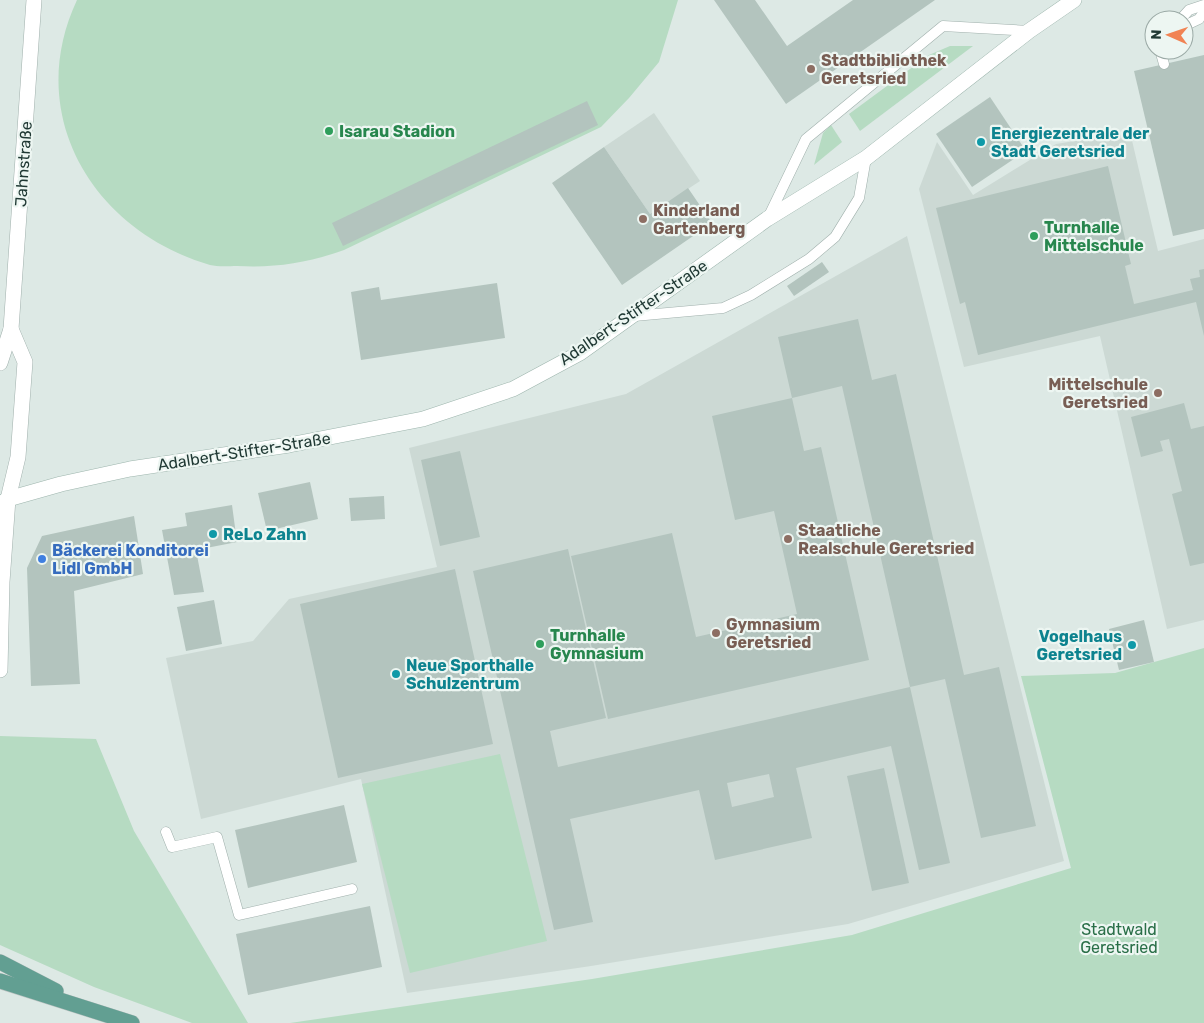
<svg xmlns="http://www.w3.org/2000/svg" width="1204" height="1023" viewBox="0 0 1204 1023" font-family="Rubik,sans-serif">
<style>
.built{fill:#ccd9d4}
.green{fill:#b6dbc2}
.building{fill:#b3c4be;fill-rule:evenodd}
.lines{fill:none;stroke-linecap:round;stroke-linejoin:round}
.lane-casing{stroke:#a0b0ac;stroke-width:11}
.street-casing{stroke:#a0b0ac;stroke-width:16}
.secondary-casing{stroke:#9db5ad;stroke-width:16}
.primary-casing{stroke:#bcc3c2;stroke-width:16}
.lane{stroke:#fff;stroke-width:10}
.street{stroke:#fff;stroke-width:15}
.secondary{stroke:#fff;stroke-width:15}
.primary{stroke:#629f92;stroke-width:15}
.education-dot{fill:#8d6e63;stroke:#edf6f2;stroke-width:2}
.leisure-dot{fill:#2e9e5b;stroke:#edf6f2;stroke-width:2}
.culture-dot{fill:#0f9aa8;stroke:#edf6f2;stroke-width:2}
.shop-dot{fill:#3f7fe0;stroke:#edf6f2;stroke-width:2}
.labels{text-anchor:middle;stroke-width:4.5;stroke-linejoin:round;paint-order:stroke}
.education-label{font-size:16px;font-weight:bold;fill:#785e54;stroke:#edf6f2;text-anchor:start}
.leisure-label{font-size:16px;font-weight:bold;fill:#27864d;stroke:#edf6f2;text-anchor:start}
.culture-label{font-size:16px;font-weight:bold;fill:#0d838f;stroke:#edf6f2;text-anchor:start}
.street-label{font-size:16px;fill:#1f3833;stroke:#edf6f2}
.shop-label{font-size:16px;font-weight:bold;fill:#366cbe;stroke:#edf6f2;text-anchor:start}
.park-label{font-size:16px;fill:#2a6f48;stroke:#edf6f2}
</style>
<rect width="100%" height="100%" fill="#dde9e5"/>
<!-- built -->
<g class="built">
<polygon points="654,113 700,181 650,214 604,147"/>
<polygon points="1130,132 1158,251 1204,239 1204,620 1167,629 1100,336 964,367 919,189 937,142 973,195 1056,144"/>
<polygon points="907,236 1064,861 848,924 591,966 407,993 361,779 201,819 166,658 253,641 289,599 437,567 409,448 626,394"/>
</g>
<!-- green -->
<g class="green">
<path d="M77,0h601l-19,62 -30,36 -28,29 -257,123c-37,13 -68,18 -107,16 -8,0 -19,1 -27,-1 -117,-34 -187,-150 -133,-265z"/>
<polygon points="950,46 973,46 860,131 849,114 929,55"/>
<polygon points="831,125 842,142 814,165 823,133"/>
<polygon points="1204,648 1204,1023 290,1023 592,979 852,935 1071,868 1021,676 1115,673"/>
<polygon points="0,736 96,739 134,831 248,1023 192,1023 94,987 0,945"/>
<polygon points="500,754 547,941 410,973 362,784"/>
</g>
<!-- building -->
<g class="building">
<polygon points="714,0 755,0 787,46 853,0 935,0 786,104"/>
<polygon points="1204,55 1204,229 1173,236 1134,71"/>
<polygon points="990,97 1026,151 972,187 936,134"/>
<polygon points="587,101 598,125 343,246 332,223"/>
<polygon points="604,147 650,214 688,188 712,223 622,285 552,183"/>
<polygon points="1108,166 1131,264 1125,266 1134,304 1193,290 1190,279 1200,277 1199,270 1204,269 1204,336 1196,302 978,355 965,302 960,304 936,208"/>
<polygon points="822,262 829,272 794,296 787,286"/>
<polygon points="497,283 505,338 361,360 351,292 379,287 381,300"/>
<polygon points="858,319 872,380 896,374 964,675 999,667 1036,826 981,838 945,679 910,687 842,386 792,398 778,337"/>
<polygon points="792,398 804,451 821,447 869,660 608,719 571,556 672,533 696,637 797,614 774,511 735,520 712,416"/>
<polygon points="1184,403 1191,429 1204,426 1204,563 1190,566 1172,494 1182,491 1169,439 1160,441 1163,451 1141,457 1131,417"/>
<polygon points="460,451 480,537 440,546 421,460"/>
<polygon points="310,482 318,519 267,531 258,493"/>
<polygon points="384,496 385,519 351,521 349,498"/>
<polygon points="232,505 237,542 196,550 204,592 174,595 162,530 187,526 185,513"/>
<polygon points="134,516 143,574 74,591 80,684 31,686 27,568 42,536"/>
<path d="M568,549l38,169 -56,13 8,36 352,-80 40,176 -31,7 -28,-124 -95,22 16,70 -97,22 -16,-70 -129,29 23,103 -39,8 -81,-359zM769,774l5,23 -42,10 -5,-24z"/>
<polygon points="455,569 493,744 338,778 300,604"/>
<polygon points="214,600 222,644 186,651 177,607"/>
<polygon points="1144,620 1154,662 1119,670 1109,629"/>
<polygon points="884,768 909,883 872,891 847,776"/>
<polygon points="344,805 357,862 248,888 235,830"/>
<polygon points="370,906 382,967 248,995 236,934"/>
</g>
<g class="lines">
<!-- lane casing -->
<g class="lane-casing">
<g id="lane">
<polyline points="1180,20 1189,10 1204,5"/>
<polyline points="1184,26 1199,19 1204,12"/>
<polyline points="1160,50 1164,64"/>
<polyline points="768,218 806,139 943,26 1029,31"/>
<polyline points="634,316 723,308 751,295 809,259 835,237 859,198 866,158"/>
<polyline points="166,832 172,847 217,837 239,915 352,889"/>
</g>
</g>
<!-- street casing -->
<g class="street-casing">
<g id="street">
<polyline points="0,363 11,329 34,0"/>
<polyline points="0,670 2,582 8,499 18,457 25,362 11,329"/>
</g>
</g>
<!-- secondary casing -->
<g class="secondary-casing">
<polyline id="secondary" points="0,504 8,499 61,484 130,469 289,445 423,419 513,389 580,353 767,219 866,158 1029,31 1074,0"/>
</g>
<!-- primary casing -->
<g class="primary-casing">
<g id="primary">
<polyline points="0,962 56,991"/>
<polyline points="0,981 132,1023"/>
</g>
</g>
<!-- lane -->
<use href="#lane" class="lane"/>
<!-- street -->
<use href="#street" class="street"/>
<!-- secondary -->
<use href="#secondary" class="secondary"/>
<!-- primary -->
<use href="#primary" class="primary"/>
</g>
<!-- markers -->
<g class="education-dot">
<circle cx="811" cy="69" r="5"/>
<circle cx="643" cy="219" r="5"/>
<circle cx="1158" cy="393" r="5"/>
<circle cx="788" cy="539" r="5"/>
<circle cx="716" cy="633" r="5"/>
</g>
<g class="leisure-dot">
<circle cx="329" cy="131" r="5"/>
<circle cx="1034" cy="236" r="5"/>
<circle cx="540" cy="644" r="5"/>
</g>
<g class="culture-dot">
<circle cx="981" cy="142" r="5"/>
<circle cx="213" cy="534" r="5"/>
<circle cx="1132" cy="645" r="5"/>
<circle cx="396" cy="674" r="5"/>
</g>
<circle class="shop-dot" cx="42" cy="559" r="5"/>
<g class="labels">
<!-- education labels -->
<g class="education-label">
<text x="821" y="66">Stadtbibliothek<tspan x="821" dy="18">Geretsried</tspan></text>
<text x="653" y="216">Kinderland<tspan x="653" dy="18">Gartenberg</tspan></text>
<text x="1148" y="390" text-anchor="end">Mittelschule<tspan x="1148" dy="18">Geretsried</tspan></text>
<text x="798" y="536">Staatliche<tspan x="798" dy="18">Realschule Geretsried</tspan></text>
<text x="726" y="630">Gymnasium<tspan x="726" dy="18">Geretsried</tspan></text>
</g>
<!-- leisure labels -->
<g class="leisure-label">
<text x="339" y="137">Isarau Stadion</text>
<text x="1044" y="233">Turnhalle<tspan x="1044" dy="18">Mittelschule</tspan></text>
<text x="550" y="641">Turnhalle<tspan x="550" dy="18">Gymnasium</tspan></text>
</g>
<!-- culture labels -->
<g class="culture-label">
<text x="991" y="139">Energiezentrale der<tspan x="991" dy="18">Stadt Geretsried</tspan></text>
<text x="223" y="540">ReLo Zahn</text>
<text x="1122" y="642" text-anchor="end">Vogelhaus<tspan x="1122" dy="18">Geretsried</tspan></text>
<text x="406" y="671">Neue Sporthalle<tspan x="406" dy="18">Schulzentrum</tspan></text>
</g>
<!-- street labels -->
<g class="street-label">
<text transform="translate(23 164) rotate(-86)" y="6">Jahnstraße</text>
<text transform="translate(633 312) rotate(-34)" y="6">Adalbert-Stifter-Straße</text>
<text transform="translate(244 451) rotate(-9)" y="6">Adalbert-Stifter-Straße</text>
</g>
<!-- shop labels -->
<g class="shop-label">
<text x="52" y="556">Bäckerei Konditorei<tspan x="52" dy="18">Lidl GmbH</tspan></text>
</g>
<!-- park labels -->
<g class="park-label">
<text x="1119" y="935">Stadtwald<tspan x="1119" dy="18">Geretsried</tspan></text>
</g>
</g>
<!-- north arrow -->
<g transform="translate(1169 35) rotate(272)"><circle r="24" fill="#edf6f2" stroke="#9baaa6"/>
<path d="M0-4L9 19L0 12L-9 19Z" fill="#f18353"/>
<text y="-8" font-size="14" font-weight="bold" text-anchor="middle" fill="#1f3833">N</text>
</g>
</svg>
